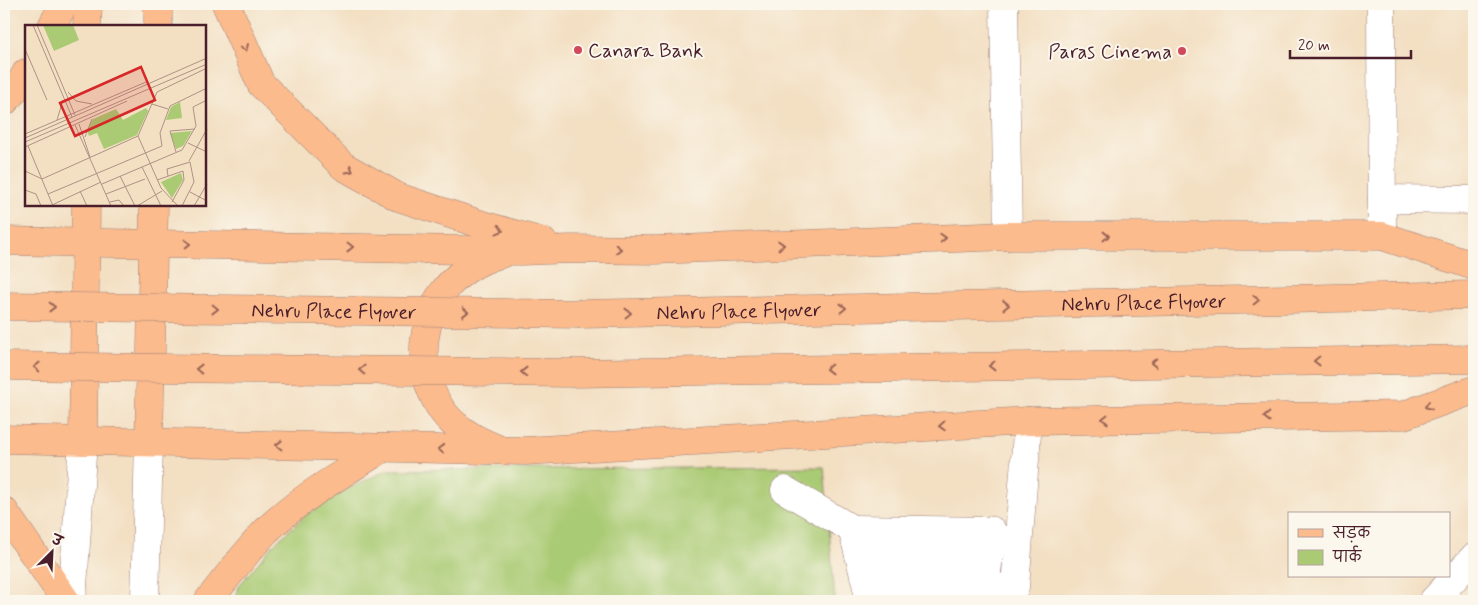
<svg xmlns="http://www.w3.org/2000/svg" width="1478" height="605" viewBox="0 0 1478 605" font-family="Mynerve,'Playpen Sans Deva',sans-serif">
<style>
.green{fill:#aacb74;stroke:#7a7550}
.lines{fill:none;stroke-linecap:round;stroke-linejoin:round}
.minor-casing{stroke:#9e7f76;stroke-width:29}
.major-casing{stroke:#9e7f76;stroke-width:29}
.minor{stroke:#fff;stroke-width:28}
.major{stroke:#fbbb8d;stroke-width:28}
.major-bridge-casing{stroke:#9e7f76;stroke-width:29;stroke-linecap:butt}
.major-bridge{stroke:#fbbb8d;stroke-width:28}
.oneway{stroke:#9a6557}
.poi-dot{fill:#d1495b;stroke:#fbf7ec;stroke-width:2}
.labels{text-anchor:middle;stroke-width:4;stroke-linejoin:round;paint-order:stroke}
.poi-label{font-size:20px;fill:#4a1f2b;stroke:#fbf7ec;text-anchor:start}
.street-label{font-size:20px;fill:#4a1f2b;stroke:#fbf7ec}
.inset-road{fill:none;stroke:#af9286;stroke-width:1}
.view{fill:#d62828;fill-opacity:0.15;stroke:#d62828;stroke-width:2.5}
.inset-edge{fill:none;stroke:#4a1f2b;stroke-width:2.5}
</style>
<rect width="100%" height="100%" fill="#fbf7ec"/>
<filter id="ink" filterUnits="userSpaceOnUse"><feTurbulence type="fractalNoise" baseFrequency=".02" numOctaves="2"/><feDisplacementMap in="SourceGraphic" scale="10" xChannelSelector="R" yChannelSelector="G"/><feConvolveMatrix kernelMatrix="1 2 1 2 8 2 1 2 1" color-interpolation-filters="sRGB"/></filter>
<filter id="wash" filterUnits="userSpaceOnUse"><feTurbulence type="fractalNoise" baseFrequency=".0096" numOctaves="4" result="noise"/><feDisplacementMap in="SourceGraphic" scale="20" xChannelSelector="R" yChannelSelector="G"/><feGaussianBlur stdDeviation="1.12" result="paint"/><feColorMatrix in="noise" values="0 0 0 0 0 0 0 0 0 0 0 0 0 0 0 0 0 1.4 0 .05"/><feComposite in="paint" operator="in"/></filter>
<g filter="url(#wash)">
<rect width="100%" height="100%" fill="#f3dfc2"/>
<!-- green -->
<polygon class="green" points="824,467 835,601 235,601 238,587 273,545 305,516 341,492 387,470"/>
</g>
<g filter="url(#ink)">
<g class="lines">
<!-- minor casing -->
<g class="minor-casing">
<g id="minor">
<polyline points="1004,4 1008,236"/>
<polyline points="1381,4 1382,236"/>
<polyline points="1382,199 1474,200"/>
<polyline points="785,490 852,529"/>
<polyline points="859,554 990,553"/>
<path d="M864,576l123,-4 5,-41 -140,-2c6,21 11,42 16,63l147,-5 13,-166"/>
<polyline points="72,601 83,441"/>
<polyline points="145,601 149,442"/>
<polyline points="1433,601 1474,557"/>
</g>
</g>
<!-- major casing -->
<g class="major-casing">
<g id="major">
<polyline points="226,4 261,84 343,166 398,197 486,226 543,242"/>
<polyline points="52,26 64,4"/>
<polyline points="87,26 88,4"/>
<polyline points="158,26 158,4"/>
<polyline points="4,102 20,84 26,73"/>
<polyline points="4,241 521,251 570,249 655,250 1008,236 1382,236 1474,266"/>
<path id="s1" d="M580,314l894,-19"/>
<polyline points="573,373 1474,359"/>
<polyline points="4,439 525,451 1028,421 1404,415 1474,390"/>
<polyline points="83,441 86,205"/>
<polyline points="149,442 154,205"/>
<path d="M496,448c-21,-8 -42,-20 -55,-39 -30,-45 -20,-108 25,-139 10,-7 22,-13 35,-16"/>
<polyline points="4,511 66,601"/>
<path d="M208,601c19,-24 38,-49 59,-71 34,-33 77,-57 116,-82"/>
</g>
</g>
<!-- minor -->
<use href="#minor" class="minor"/>
<!-- major -->
<use href="#major" class="major"/>
<!-- major-bridge casing -->
<g class="major-bridge-casing">
<g id="major-bridge">
<path id="s2" d="M4,306l576,8"/>
<polyline points="4,366 573,373"/>
</g>
</g>
<!-- major-bridge -->
<use href="#major-bridge" class="major-bridge"/>
</g>
<!-- one-way arrows -->
<defs><path id="oneway-chevron" d="M-2-3.5L2.5 0L-2 3.5" fill="none" stroke-width="1.6" stroke-linecap="round" stroke-linejoin="round" transform="scale(1.25)"/></defs>
<g class="oneway">
<use href="#oneway-chevron" transform="translate(245 48) rotate(66)"/>
<use href="#oneway-chevron" transform="translate(350 170) rotate(31)"/>
<use href="#oneway-chevron" transform="translate(500 230) rotate(15)"/>
<use href="#oneway-chevron" transform="translate(1106 236)"/>
<use href="#oneway-chevron" transform="translate(943 238) rotate(-2)"/>
<use href="#oneway-chevron" transform="translate(187 244) rotate(1)"/>
<use href="#oneway-chevron" transform="translate(781 245) rotate(-2)"/>
<use href="#oneway-chevron" transform="translate(350 247) rotate(1)"/>
<use href="#oneway-chevron" transform="translate(618 249) rotate(1)"/>
<use href="#oneway-chevron" transform="translate(1256 300) rotate(-1)"/>
<use href="#oneway-chevron" transform="translate(1006 305) rotate(-1)"/>
<use href="#oneway-chevron" transform="translate(52 307) rotate(1)"/>
<use href="#oneway-chevron" transform="translate(843 308) rotate(-1)"/>
<use href="#oneway-chevron" transform="translate(215 309) rotate(1)"/>
<use href="#oneway-chevron" transform="translate(465 312) rotate(1)"/>
<use href="#oneway-chevron" transform="translate(628 313) rotate(-1)"/>
<use href="#oneway-chevron" transform="translate(1317 361) rotate(179)"/>
<use href="#oneway-chevron" transform="translate(1154 363) rotate(179)"/>
<use href="#oneway-chevron" transform="translate(992 366) rotate(179)"/>
<use href="#oneway-chevron" transform="translate(37 367) rotate(-179)"/>
<use href="#oneway-chevron" transform="translate(199 369) rotate(-179)"/>
<use href="#oneway-chevron" transform="translate(829 369) rotate(179)"/>
<use href="#oneway-chevron" transform="translate(362 370) rotate(-179)"/>
<use href="#oneway-chevron" transform="translate(524 372) rotate(-179)"/>
<use href="#oneway-chevron" transform="translate(1428 406) rotate(161)"/>
<use href="#oneway-chevron" transform="translate(1267 417) rotate(179)"/>
<use href="#oneway-chevron" transform="translate(1105 419) rotate(179)"/>
<use href="#oneway-chevron" transform="translate(942 426) rotate(177)"/>
<use href="#oneway-chevron" transform="translate(279 445) rotate(-179)"/>
<use href="#oneway-chevron" transform="translate(441 449) rotate(-179)"/>
</g>
</g>
<!-- markers -->
<g class="poi-dot">
<circle cx="578" cy="50" r="5"/>
<circle cx="1182" cy="51" r="5"/>
</g>
<g class="labels">
<!-- poi labels -->
<g class="poi-label">
<text x="588" y="57">Canara Bank</text>
<text x="1172" y="58" text-anchor="end">Paras Cinema</text>
</g>
<!-- street labels -->
<g class="street-label">
<text dy="7" stroke="none"><textPath href="#s1" startOffset="564">Nehru Place Flyover</textPath></text>
<text dy="7" stroke="none"><textPath href="#s2" startOffset="330">Nehru Place Flyover</textPath></text>
<text dy="7" stroke="none"><textPath href="#s1" startOffset="159">Nehru Place Flyover</textPath></text>
</g>
</g>
<!-- overview -->
<g transform="translate(25 25)">
<rect width="181" height="181" fill="#f3dfc2"/>
<path d="M18,0h30l6,15 -25,11zM155,77l2,16 -16,2 5,-13zM121,83l2,3 -11,24 -33,14 -7,-16 -8,3 -2,-6 6,-11 23,-10 7,11zM167,106l-9,15 -7,3 -6,-16zM156,148l2,7 -11,18 -11,-16z" fill="#aacb74"/>
<path class="inset-road" d="M8,0l39,92M12,0l38,90M0,24l22,51M43,67l8,9 16,3M127,79l16,5M32,95l6,-20M54,99l11,33M50,100l36,81M0,109l121,-52M113,111l23,52 17,18M60,112l7,-18M0,113l182,-80M0,117l182,-78M163,118l19,9M3,121l25,60M0,122l102,-46M151,127l-6,-21 25,-2M164,136l18,-32M117,142l19,39M0,146l17,8 96,-43 19,-44 50,-24M95,151l15,30M143,151l-1,-7 23,-7 4,20 -12,24M132,155l26,-9 1,9 -12,22M77,159l80,-34 14,-24 -3,-19 14,-7M0,165l11,4 5,12M55,166l7,15M165,167l17,9M23,169l114,-48 -2,-13 10,-27 37,-18M81,169l39,-15M85,177l9,-2 5,6M27,180l49,-23M112,181l25,-15M169,181l13,-22"/>
<path class="view" d="M116,42l14,33 -80,36 -15,-33z"/>
<rect width="181" height="181" class="inset-edge"/>
</g>
<!-- margin -->
<rect width="1478" height="605" fill="none" stroke="#fbf7ec" stroke-width="20"/>
<!-- legend -->
<rect x="1288" y="512" width="162" height="65" fill="#fbf7ec" stroke="#b4a19f"/>
<rect x="1298" y="529" width="25" height="8" fill="#fbbb8d" stroke="#b4a19f"/>
<text x="1333" y="538" font-size="15" fill="#4a1f2b">सड़क</text>
<rect x="1298" y="550" width="25" height="15" fill="#aacb74" stroke="#b4a19f"/>
<text x="1333" y="562" font-size="15" fill="#4a1f2b">पार्क</text>
<!-- north arrow -->
<g transform="translate(52 552) rotate(24)" stroke="#fbf7ec" stroke-width="4" paint-order="stroke">
<path d="M0-4L9 19L0 12L-9 19Z" fill="#4a1f2b"/>
<text y="-8" font-size="14" font-weight="bold" text-anchor="middle" fill="#4a1f2b">उ</text>
</g>
<!-- scale -->
<path d="M1290 50v8h121v-8" fill="none" stroke="#4a1f2b" stroke-width="2.5"/>
<text x="1298" y="50" font-size="15" fill="#4a1f2b" stroke="#fbf7ec" stroke-width="4" paint-order="stroke">20 m</text>
</svg>
